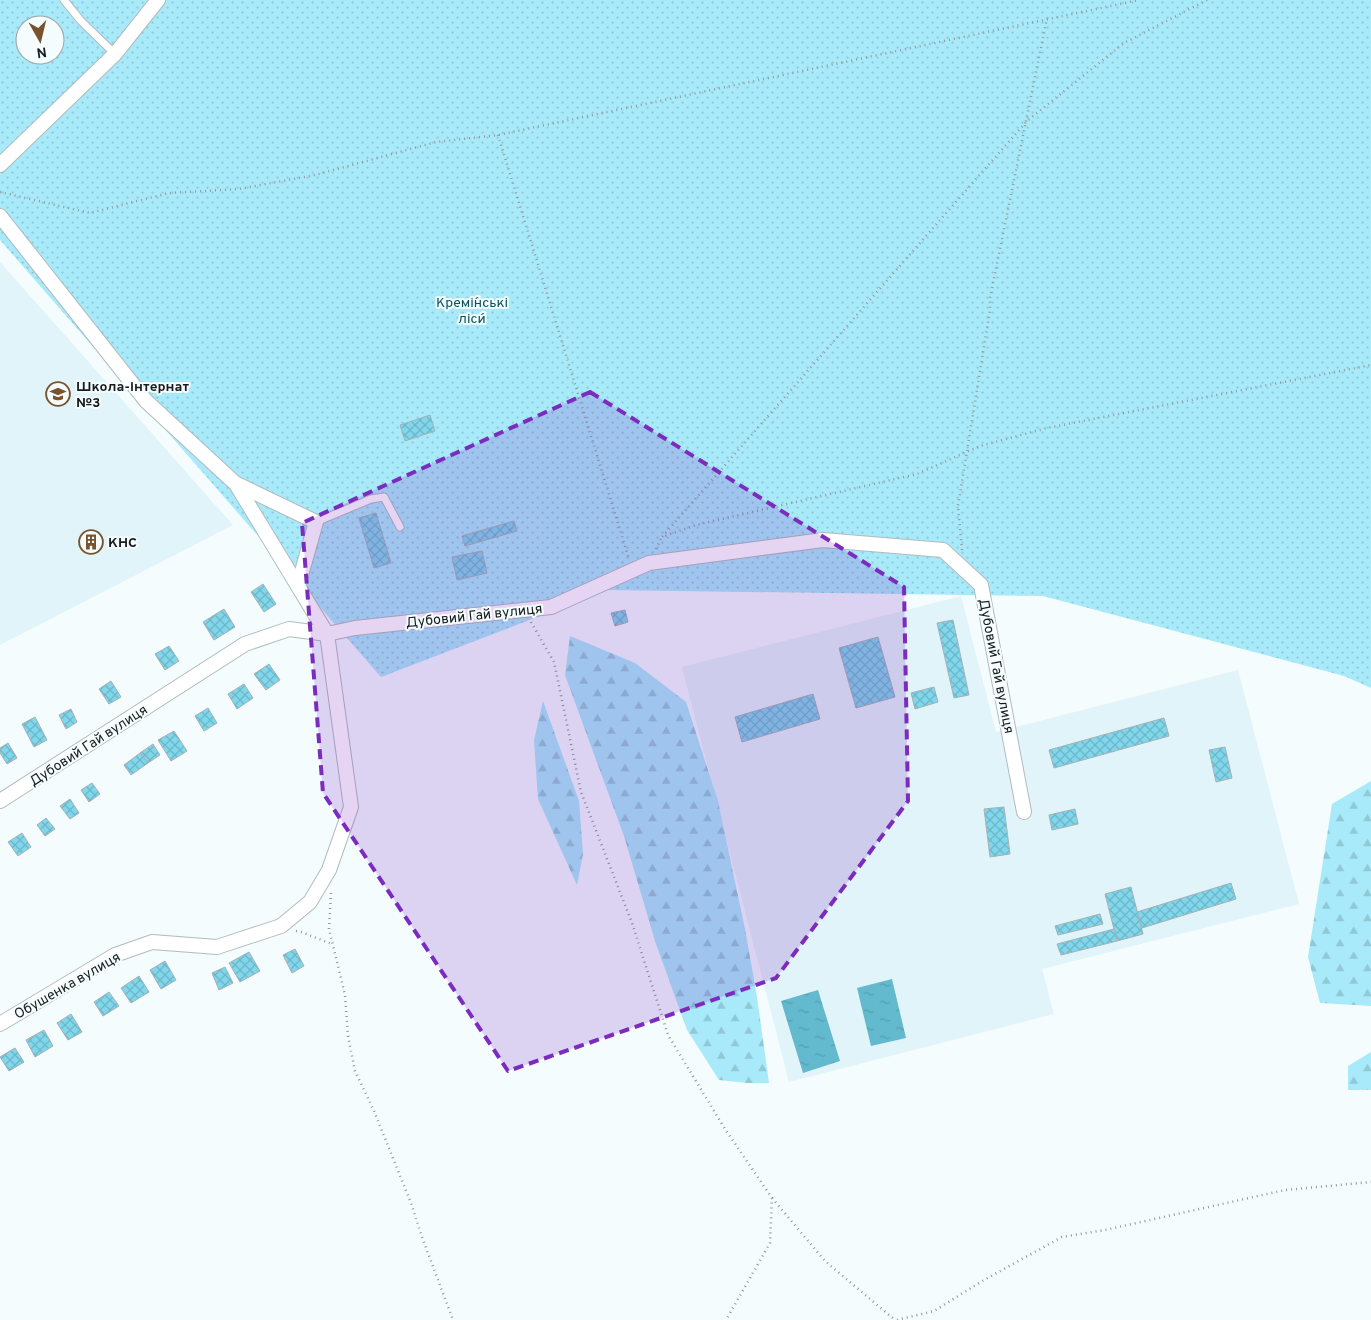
<svg xmlns="http://www.w3.org/2000/svg" width="1371" height="1320" viewBox="0 0 1371 1320" font-family="Overpass,sans-serif">
<style>
.built{fill:#e1f4f9}
.forest{fill:url(#forest-firs)}
.park{fill:url(#park-dots);fill-rule:evenodd}
.water{fill:url(#water-ripples)}
.building{fill:url(#building-cross-hatch);stroke:#a7b1b4}
.lines{fill:none;stroke-linecap:round;stroke-linejoin:round}
.lane-casing{stroke:#b1bbbd;stroke-width:9}
.street-casing{stroke:#b1bbbd;stroke-width:16}
.path{stroke:#92999a;stroke-width:2.5;stroke-dasharray:1 4;stroke-linecap:butt}
.lane{stroke:#fff;stroke-width:7}
.street{stroke:#fff;stroke-width:14}
.marked{fill:#7b2cbf;fill-opacity:0.2;stroke:#7b2cbf;stroke-width:4;stroke-dasharray:10 6;stroke-linejoin:round}
.labels{text-anchor:middle;stroke-width:4;stroke-linejoin:round;paint-order:stroke}
.park-label{font-size:14px;fill:#045462;stroke:#f4fcfe}
.poi-label{font-size:14px;font-weight:bold;fill:#181c1d;stroke:#f4fcfe;text-anchor:start}
.street-label{font-size:14px;fill:#181c1d;stroke:#f4fcfe}
</style>
<defs>
<pattern id="forest-firs" width="22" height="20" patternUnits="userSpaceOnUse" patternTransform="scale(1.25)"><rect width="22" height="20" fill="#a8eafa"/><path d="M5 1l3.5 6h-7zM16 11l3.5 6h-7z" fill="#90c8d6"/></pattern>
<pattern id="park-dots" width="8" height="8" patternUnits="userSpaceOnUse" patternTransform="scale(1.25)"><rect width="8" height="8" fill="#a8eafa"/><path d="M2 2h.1M6 6h.1" fill="none" stroke="#90c8d6" stroke-width="1.8" stroke-linecap="round"/></pattern>
<pattern id="water-ripples" width="26" height="14" patternUnits="userSpaceOnUse" patternTransform="scale(1.25)"><rect width="26" height="14" fill="#63b9cd"/><path d="M2 4q2-2 4 0t4 0M15 11q2-2 4 0t4 0" fill="none" stroke="#559eb0"/></pattern>
<pattern id="building-cross-hatch" width="8" height="8" patternUnits="userSpaceOnUse" patternTransform="scale(1.25)"><rect width="8" height="8" fill="#80d6eb"/><path d="M0 0l8 8M0 8l8-8" fill="none" stroke="#6eb7c9"/></pattern>
</defs>
<rect width="100%" height="100%" fill="#f4fcfe"/>
<!-- built -->
<g class="built">
<polygon points="0,262 233,525 0,645"/>
<polygon points="961,596 996,732 1238,670 1299,904 1042,969 1054,1014 789,1082 682,667"/>
</g>
<!-- forest -->
<g class="forest">
<polygon points="570,636 635,663 686,702 718,801 745,929 757,997 769,1083 747,1083 719,1080 687,1030 655,941 624,836 565,675"/>
<polygon points="543,701 579,801 583,854 577,885 538,799 534,740"/>
<polygon points="1371,781 1371,1006 1320,1003 1308,957 1332,804"/>
<polygon points="1371,1052 1371,1090 1348,1090 1348,1066"/>
</g>
<!-- park -->
<path class="park" d="M0,0h1371v688l-27,-12 -301,-80 -435,-6 -227,87 -381,-437zM25,25h30v30h-30z"/>
<!-- water -->
<g class="water">
<polygon points="892,979 906,1038 871,1046 857,988"/>
<polygon points="818,990 840,1061 803,1073 781,1001"/>
</g>
<!-- building -->
<g class="building">
<polygon points="430,415 435,431 405,441 400,425"/>
<polygon points="376,513 391,563 374,568 359,518"/>
<polygon points="514,521 517,531 465,546 462,536"/>
<polygon points="482,551 487,573 457,580 452,557"/>
<polygon points="263,584 276,604 264,612 251,592"/>
<polygon points="224,609 235,627 214,640 203,622"/>
<polygon points="625,610 628,622 615,626 611,613"/>
<polygon points="953,620 969,695 954,698 937,623"/>
<polygon points="878,637 895,697 856,708 839,648"/>
<polygon points="169,646 179,661 165,670 155,654"/>
<polygon points="269,664 280,680 266,690 254,674"/>
<polygon points="111,681 121,697 109,704 99,689"/>
<polygon points="244,684 253,698 237,709 228,694"/>
<polygon points="934,687 938,702 915,709 911,693"/>
<polygon points="813,694 820,719 742,742 735,717"/>
<polygon points="208,708 217,723 204,731 195,716"/>
<polygon points="71,709 77,722 66,729 59,715"/>
<polygon points="35,717 47,740 34,747 22,724"/>
<polygon points="1164,718 1169,736 1054,768 1049,750"/>
<polygon points="174,731 187,751 171,761 158,740"/>
<polygon points="8,743 17,758 7,764 0,753 0,748"/>
<polygon points="153,744 160,755 148,763 140,753"/>
<polygon points="1225,747 1232,778 1216,782 1209,750"/>
<polygon points="140,753 148,763 131,775 124,765"/>
<polygon points="92,783 100,794 89,802 81,790"/>
<polygon points="70,799 79,813 70,819 60,806"/>
<polygon points="1004,807 1010,854 990,857 984,809"/>
<polygon points="1075,809 1078,824 1052,830 1049,815"/>
<polygon points="46,818 55,829 45,836 37,825"/>
<polygon points="22,833 31,847 18,856 8,842"/>
<polygon points="1231,883 1236,899 1142,928 1137,912"/>
<polygon points="1131,887 1143,934 1117,941 1105,894"/>
<polygon points="1100,914 1103,924 1058,935 1055,926"/>
<polygon points="1114,929 1117,941 1061,955 1057,944"/>
<polygon points="295,949 304,966 292,973 283,955"/>
<polygon points="249,952 260,971 240,982 229,963"/>
<polygon points="165,961 176,980 161,989 150,970"/>
<polygon points="225,967 233,983 219,990 212,973"/>
<polygon points="139,976 149,992 131,1003 121,988"/>
<polygon points="109,992 119,1006 103,1016 94,1002"/>
<polygon points="71,1014 82,1032 68,1040 57,1023"/>
<polygon points="44,1030 53,1046 35,1057 26,1040"/>
<polygon points="15,1048 24,1062 9,1071 0,1057"/>
</g>
<g class="lines">
<!-- lane casing -->
<g class="lane-casing">
<g id="lane">
<polyline points="64,0 81,21 115,54"/>
<polyline points="316,522 371,499 384,497 400,527"/>
</g>
</g>
<!-- street casing -->
<g class="street-casing">
<g id="street">
<polyline points="0,165 115,54 158,0"/>
<polyline points="0,216 146,401 236,484 327,634 351,807 329,870 310,902 281,926 217,947 152,942 115,955 0,1024"/>
<polyline points="237,484 316,522 298,586"/>
<polyline points="0,801 245,644 289,629 327,634 355,628 551,607 649,563 823,540 943,550 981,585 1024,812"/>
</g>
</g>
<!-- path -->
<g class="path">
<polyline points="1207,0 1124,43 1027,121 662,537 696,525 917,474 980,446 1047,428 1371,365"/>
<polyline points="498,135 629,559"/>
<polyline points="0,192 90,213 169,193 239,189 315,175 436,142 498,135 1139,0"/>
<polyline points="656,549 662,537"/>
<polyline points="962,550 958,506 990,310 990,298 1047,18"/>
<polyline points="531,622 554,662 581,792 632,923 668,1035 725,1129 772,1198 770,1243 726,1320"/>
<polyline points="331,893 329,929 345,995 348,1036 355,1071 374,1111 411,1203 422,1237 453,1320"/>
<polyline points="296,931 301,932 332,944"/>
<polyline points="772,1198 825,1261 895,1320"/>
<polyline points="897,1320 934,1311 984,1280 1062,1237 1105,1230 1285,1190 1371,1182"/>
</g>
<!-- lane -->
<use href="#lane" class="lane"/>
<!-- street -->
<use href="#street" class="street"/>
</g>
<!-- marked area -->
<path class="marked" d="M590,392l314,195 4,214 -132,177 -268,93 -185,-278 -21,-270z"/>
<!-- icons -->
<defs>
<g id="school-ring" transform="scale(1.25)"><circle r="9.5" fill="#f4fcfe" stroke="#78532e" stroke-width="1.5"/><path d="M0-5L7-2L0 1L-7-2ZM-4 1L0 2.5L4 1V4Q0 6-4 4Z" fill="#78532e"/></g>
<g id="building-ring" transform="scale(1.25)"><circle r="9.5" fill="#f4fcfe" stroke="#78532e" stroke-width="1.5"/><path d="M-4-6H4V6H1V3H-1V6H-4ZM-2.5-4.3h1.7v1.8h-1.7ZM.8-4.3h1.7v1.8H.8ZM-2.5-1h1.7V.8h-1.7ZM.8-1h1.7V.8H.8Z" fill="#78532e"/></g>
</defs>
<g fill-rule="evenodd">
<use href="#school-ring" x="58" y="394"/>
<use href="#building-ring" x="91" y="542"/>
</g>
<g class="labels">
<!-- park labels -->
<g class="park-label">
<text x="472" y="307">Кремі́нські<tspan x="472" dy="16">ліси́</tspan></text>
</g>
<!-- poi labels -->
<g class="poi-label">
<text x="76" y="391">Школа-інтернат<tspan x="76" dy="16">№3</tspan></text>
<text x="108" y="547">КНС</text>
</g>
<!-- street labels -->
<g class="street-label">
<text transform="translate(474 615) rotate(-6)" y="5">Дубовий Гай вулиця</text>
<text transform="translate(997 666) rotate(79)" y="5">Дубовий Гай вулиця</text>
<text transform="translate(88 745) rotate(-33)" y="5">Дубовий Гай вулиця</text>
<text transform="translate(67 985) rotate(-30)" y="5">Обушенка вулиця</text>
</g>
</g>
<!-- north arrow -->
<g transform="translate(40 40) rotate(172)"><circle r="24" fill="#f4fcfe" stroke="#9ca2a4"/>
<path d="M0-4L9 19L0 12L-9 19Z" fill="#78532e"/>
<text y="-8" font-size="14" font-weight="bold" text-anchor="middle" fill="#181c1d">N</text>
</g>
</svg>
